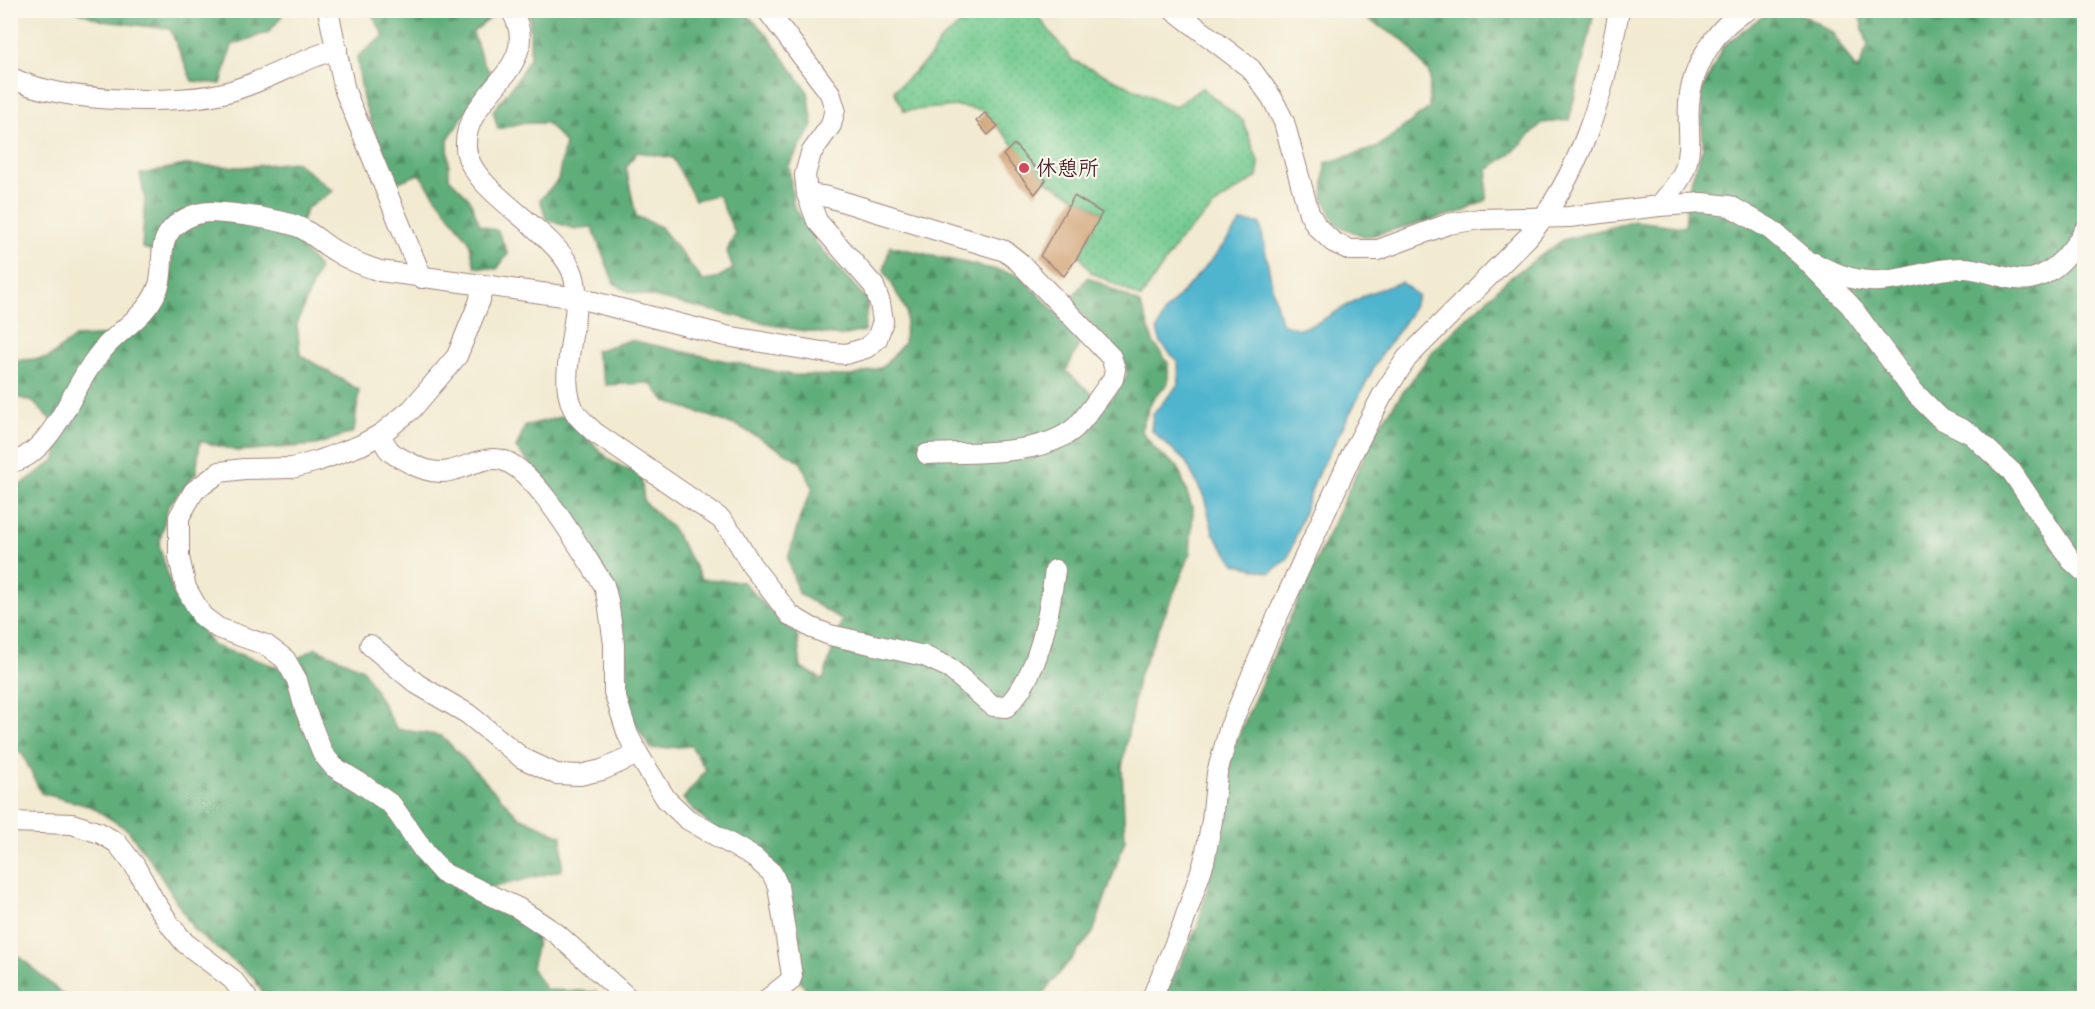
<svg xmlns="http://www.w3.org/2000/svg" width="2095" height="1009" viewBox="0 0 2095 1009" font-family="'Indie Flower','Klee One',sans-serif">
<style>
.grass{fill:url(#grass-dots);stroke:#5e745e;stroke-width:1.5}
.forest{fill:url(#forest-firs);stroke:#546652;stroke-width:1.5;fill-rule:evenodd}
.water{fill:#4fb5ce;stroke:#4c6a7c;stroke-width:1.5}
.building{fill:#cf9e6e}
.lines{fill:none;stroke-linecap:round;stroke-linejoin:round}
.minor-casing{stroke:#9e847e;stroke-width:22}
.minor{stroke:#fff;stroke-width:20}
.poi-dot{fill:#d1495b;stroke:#fbf7ec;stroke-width:2}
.labels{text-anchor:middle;stroke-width:4.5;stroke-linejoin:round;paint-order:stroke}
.poi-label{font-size:21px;font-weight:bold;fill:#4a1f2b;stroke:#fbf7ec;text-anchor:start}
</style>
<defs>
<pattern id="grass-dots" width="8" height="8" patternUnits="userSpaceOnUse" patternTransform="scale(1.5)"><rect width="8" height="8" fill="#73ca90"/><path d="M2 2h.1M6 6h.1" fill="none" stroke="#65ad7c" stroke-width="1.8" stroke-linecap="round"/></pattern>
<pattern id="forest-firs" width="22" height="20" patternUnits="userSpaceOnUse" patternTransform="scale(1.5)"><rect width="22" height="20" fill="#5eae7a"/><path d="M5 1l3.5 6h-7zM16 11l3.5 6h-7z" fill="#508d64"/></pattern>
</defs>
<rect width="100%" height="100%" fill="#fbf7ec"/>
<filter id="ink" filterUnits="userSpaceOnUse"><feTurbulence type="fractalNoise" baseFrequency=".0167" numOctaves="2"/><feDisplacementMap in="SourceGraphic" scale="12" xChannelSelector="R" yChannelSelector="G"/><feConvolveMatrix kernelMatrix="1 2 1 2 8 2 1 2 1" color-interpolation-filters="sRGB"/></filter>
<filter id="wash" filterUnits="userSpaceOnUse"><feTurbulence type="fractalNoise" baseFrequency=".008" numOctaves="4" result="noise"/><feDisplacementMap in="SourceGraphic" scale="24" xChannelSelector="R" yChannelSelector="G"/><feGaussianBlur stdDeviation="1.35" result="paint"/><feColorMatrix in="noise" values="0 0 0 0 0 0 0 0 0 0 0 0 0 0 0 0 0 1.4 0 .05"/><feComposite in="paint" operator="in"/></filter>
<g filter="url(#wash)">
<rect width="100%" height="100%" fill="#f2ead1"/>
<!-- grass -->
<polygon class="grass" points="976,11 1034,11 1072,60 1174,107 1202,88 1243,121 1259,164 1257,177 1220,201 1181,238 1141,298 1091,272 1079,255 1102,212 1048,182 982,110 957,106 904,111 894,91 931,56 939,42"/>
<!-- forest -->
<g class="forest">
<polygon points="279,10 282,16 269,32 232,45 221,84 192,81 170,29 103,21 76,11"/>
<polygon points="493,10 496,14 473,32 482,60 491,74 448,139 449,178 469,198 480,225 498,231 508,254 497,269 475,267 469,241 419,174 398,182 385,162 363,99 357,57 384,36 370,11"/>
<path d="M539,10l205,1 24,25 40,56 5,33 -24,40 4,39 24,40 51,57 -4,30 -24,5 -48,-7 -165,-38 -13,-8 -22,-56 -17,2 -28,-9 -7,-20 18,-20 7,-37 -18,-20h-26l-23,6 -5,-18 23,-30 14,-24v-43zM637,152l36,6 22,42 23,-5 17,38 -8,18 6,18 -18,10 -12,2 -42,-54 -25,-11 -10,-48z"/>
<polygon points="1353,11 1594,11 1588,40 1569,120 1542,123 1513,152 1488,170 1486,200 1465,211 1366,237 1336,225 1323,197 1325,163 1376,148 1429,108 1430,75 1405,41"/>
<polygon points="1782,11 1796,11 1832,32 1857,71 1868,46 1858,11 2084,11 2084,998 1164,998 1198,925 1222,830 1231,753 1294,609 1376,430 1432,352 1507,280 1563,240 1634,221 1685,227 1688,190 1703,147 1701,94 1723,46 1762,17"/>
<polygon points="296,162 333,191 306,209 296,242 319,268 297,324 300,355 359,390 354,432 316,445 237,451 200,441 196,473 168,506 159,545 173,593 214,646 281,668 316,648 363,669 397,729 442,736 519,817 562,836 562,870 475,892 539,930 532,968 546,990 595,992 604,998 266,998 253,977 194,930 157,870 128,830 92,807 41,793 22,753 11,748 10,486 22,484 56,459 60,429 33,402 11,395 11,361 48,358 75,337 134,334 169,296 172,256 142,248 145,199 140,174 185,165 242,167"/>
<polygon points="890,246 1019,275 1082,339 1066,371 1097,398 1111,400 1127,375 1124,358 1069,301 1088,277 1139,303 1145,315 1153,342 1168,363 1168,383 1152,400 1141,430 1157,451 1178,467 1193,510 1190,555 1138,678 1122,767 1125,840 1093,933 1039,998 816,998 800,982 791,897 767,854 715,830 683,799 706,770 691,746 651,749 630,715 626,660 614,593 588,541 550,486 516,448 525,426 564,416 612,462 641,475 644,502 673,529 702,579 743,582 771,611 797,634 801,667 823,680 842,620 798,593 788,559 801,514 813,488 800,461 740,427 666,401 650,383 606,385 595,351 630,340 791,375 852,376 883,367 904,343 907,312 884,270"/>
<polygon points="10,948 62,994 70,998 11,998"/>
</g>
<!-- water -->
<polygon class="water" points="1241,222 1260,223 1273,291 1281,323 1299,329 1317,323 1367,294 1401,282 1418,296 1409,315 1379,358 1315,480 1288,558 1270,573 1235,564 1214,535 1204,497 1186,462 1151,430 1153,414 1179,384 1178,362 1161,343 1157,330 1165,312 1214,257"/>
<g id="blocks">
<!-- building -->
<g class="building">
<polygon points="985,113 998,126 988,135 976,121"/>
<polygon points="1014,144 1046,180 1035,194 1003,155"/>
<polygon points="1074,196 1102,213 1079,255 1064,276 1040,256"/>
</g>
</g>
</g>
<g filter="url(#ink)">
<use href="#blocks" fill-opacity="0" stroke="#9e847e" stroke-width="1.5"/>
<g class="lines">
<!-- minor casing -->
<g class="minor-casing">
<g id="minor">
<polyline points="328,10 345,91 422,278"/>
<path d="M511,10c36,59 -48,82 -45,137 2,43 85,80 105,122 19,40 -22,110 7,147 5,6 11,11 16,16l127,87 12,15 19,32 38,49 22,13 18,7 94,21 24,11 45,39 13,1c34,-32 43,-93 49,-137"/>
<polyline points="1174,10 1251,69 1272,98 1284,122 1309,213 1317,227 1333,242 1350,250 1378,250 1448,224 1480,219 1569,217 1659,206 1703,203 1730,206 1770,229 1802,256 1850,305 1914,392 1941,419 1971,434 2012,472 2071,560 2084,572"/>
<path d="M10,77c47,26 170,29 221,14 37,-11 70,-32 106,-42"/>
<path d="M807,194l21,3 177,54 14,11 92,95 4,12 -2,10c-12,15 -23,34 -37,48 -33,30 -106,25 -149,27"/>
<path d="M1659,206c9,-11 22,-25 26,-38 8,-22 2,-42 4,-64 2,-35 27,-79 59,-94"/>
<path d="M1814,263c16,9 38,17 56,18 32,2 62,-14 95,-13 24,1 51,19 75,8 19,-8 34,-28 44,-45"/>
<polyline points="481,286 480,300 457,356 412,409 381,434 361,445 318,461 292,468 244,469 220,472 194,491 179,517 179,557 186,588 202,616 218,628 266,645 285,659 297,680 305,709 323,754 334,767 362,784 392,805 426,854 443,873 518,908 557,934 628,998"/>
<path d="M381,434c6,18 11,20 27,28 11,6 23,11 35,10 19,-1 42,-19 62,-11 34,13 77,92 99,124l4,16 6,43v48l14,43 10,19 28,45 21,20 68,39 17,15 6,13 14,90 -2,5 -21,17"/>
<path d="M10,462c13,-1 23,-10 31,-18 27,-29 38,-70 66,-99 19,-20 40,-30 51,-57 7,-17 0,-39 10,-54 8,-13 27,-22 43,-22 21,1 71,7 90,16 12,6 22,16 34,23 14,9 29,15 45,20l198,27 148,38 96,16 24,2 20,-6 11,-9 6,-18 -3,-18 -6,-17 -57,-65 -10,-27 -2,-19 6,-22 20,-28 4,-16 -5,-16 -63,-83"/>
<polyline points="370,645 417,684 468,714 522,758 556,774 580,775 602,770 638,754"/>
<polyline points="10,822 72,824 100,833 117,843 135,866 153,899 171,926 185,943 232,979 247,998"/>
<path d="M1152,998l30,-71 22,-65 8,-41 5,-48 13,-46 38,-90 84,-183 30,-58 25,-38 120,-120c54,-62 78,-147 92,-228"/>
</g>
</g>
<!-- minor -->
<use href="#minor" class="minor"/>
</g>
</g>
<!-- markers -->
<circle class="poi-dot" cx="1024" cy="168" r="6"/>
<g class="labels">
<!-- poi labels -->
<g class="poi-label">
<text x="1036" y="175">休憩所</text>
</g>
</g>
<!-- margin -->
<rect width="2095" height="1009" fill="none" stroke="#fbf7ec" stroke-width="36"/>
</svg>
